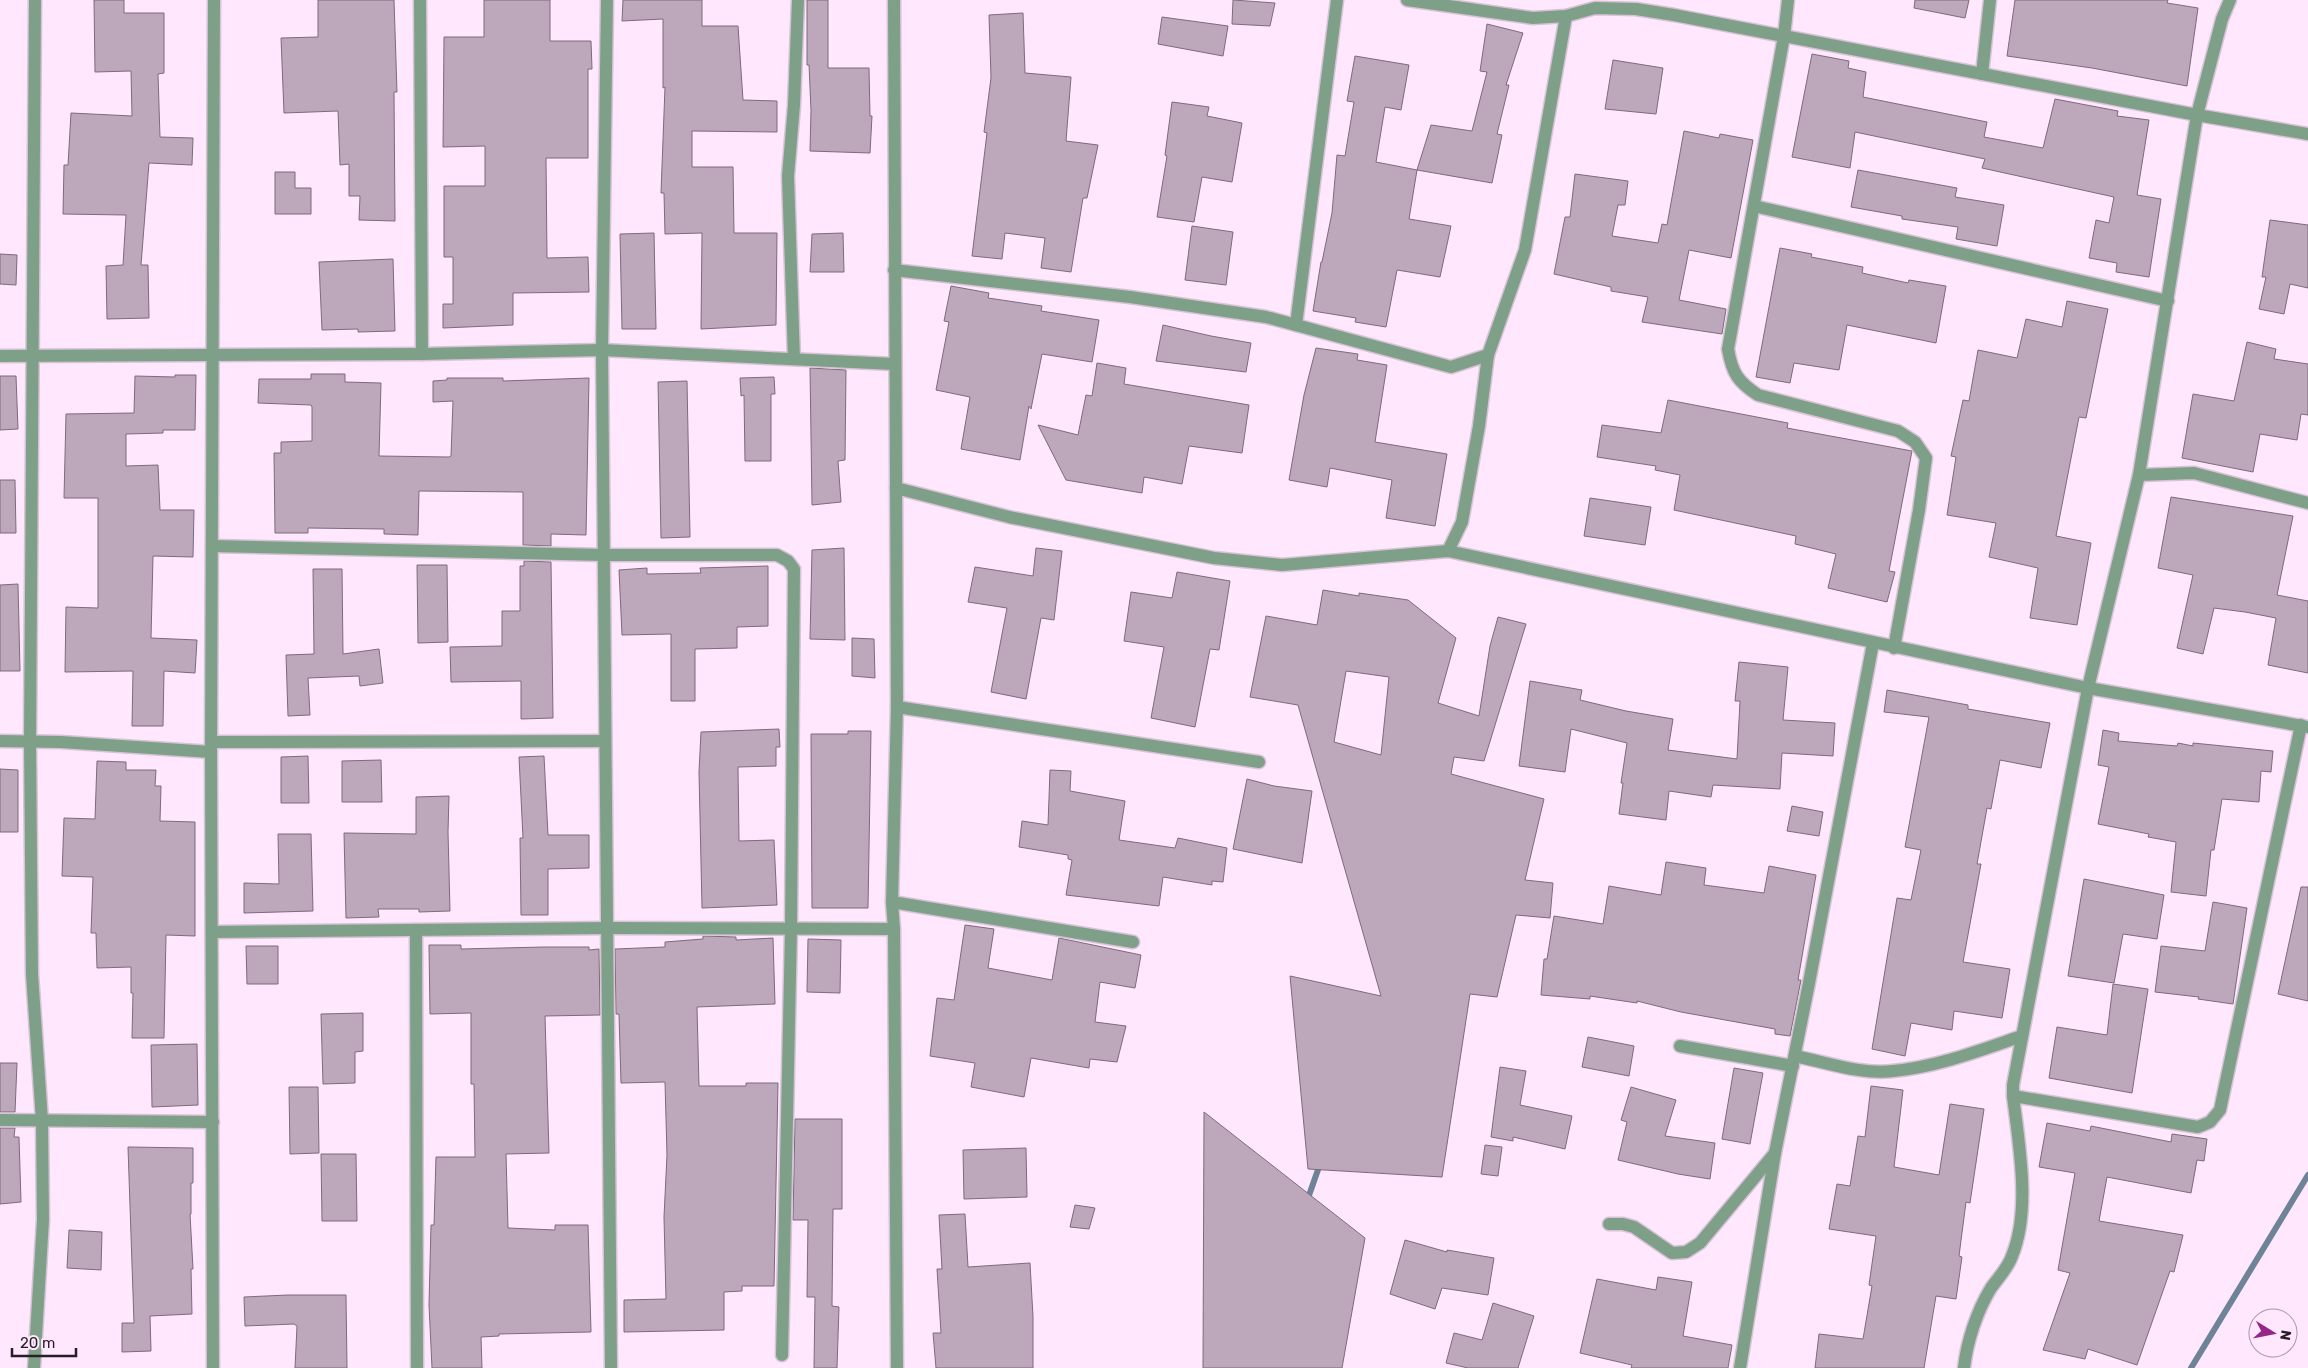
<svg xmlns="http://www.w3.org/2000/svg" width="2308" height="1368" viewBox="0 0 2308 1368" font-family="Rubik,sans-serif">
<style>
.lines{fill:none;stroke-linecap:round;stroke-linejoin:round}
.stream{stroke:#6e8397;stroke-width:6}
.building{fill:#bda7bb;stroke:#7e6a7d;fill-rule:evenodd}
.minor-casing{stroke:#d8c3d6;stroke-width:15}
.minor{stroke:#7fa088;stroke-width:12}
</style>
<rect width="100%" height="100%" fill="#ffe7fd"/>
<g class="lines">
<!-- stream -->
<g class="stream">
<polyline points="1307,1201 1320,1164"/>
<polyline points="2191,1368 2308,1175"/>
</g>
</g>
<!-- building -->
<g class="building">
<polygon points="94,0 124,0 124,13 164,13 164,73 158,74 160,137 193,138 192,165 149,163 141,265 148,265 149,318 107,319 106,266 123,265 126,215 63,214 64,165 68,165 71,113 132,116 131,71 95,72"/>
<polygon points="318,0 394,0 397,92 394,92 395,221 359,220 360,196 349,196 349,164 340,165 338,111 284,113 281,38 318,37"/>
<polygon points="484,0 550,0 550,41 591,41 592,69 588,69 588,158 546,158 547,258 588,257 589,292 513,293 513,325 443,328 443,304 453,304 453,257 444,257 444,186 485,186 485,146 443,147 444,37 484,37"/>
<polygon points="623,0 702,0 702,26 738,26 743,100 777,101 777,132 692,131 692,167 733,167 734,233 777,233 776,325 701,329 702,233 665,234 664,193 661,193 665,87 663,88 663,19 622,21"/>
<polygon points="807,0 828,0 828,68 869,68 870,116 872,116 870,153 810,151 811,110 809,65 807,65"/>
<polygon points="1233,0 1275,3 1270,26 1232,24"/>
<polygon points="1915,0 1969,0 1965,18 1914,8"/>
<polygon points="2015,0 2168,0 2167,3 2198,8 2187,86 2092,68 2007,56"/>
<polygon points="1023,13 1025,73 1071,77 1066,141 1098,145 1087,198 1083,198 1071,272 1041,268 1045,238 1005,233 1002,259 972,256 987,133 984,132 991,78 989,15"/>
<polygon points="1162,17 1228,26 1223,56 1158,44"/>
<polygon points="1487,24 1523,33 1506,85 1509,85 1497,134 1502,135 1492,183 1417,170 1431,125 1472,131 1487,72 1480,71"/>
<polygon points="1812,54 1849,61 1848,68 1866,72 1863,97 1987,122 1984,137 2043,148 2055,99 2118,111 2117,116 2149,120 2137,195 2161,199 2149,277 2116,272 2117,263 2089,258 2096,220 2109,223 2114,197 1982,168 1985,159 1855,132 1850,168 1792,157"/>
<polygon points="1355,56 1409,65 1401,110 1385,107 1376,162 1417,170 1409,219 1451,226 1440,277 1397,270 1386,327 1355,322 1356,318 1313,311 1321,262 1322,262 1332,213 1337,155 1345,156 1354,102 1347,101"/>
<polygon points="1613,60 1663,68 1656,114 1605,109"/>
<polygon points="1172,102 1209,107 1207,116 1242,123 1232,182 1202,177 1194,222 1157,217 1167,156 1165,155"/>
<polygon points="1684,131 1719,138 1720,134 1753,140 1731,258 1689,250 1679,300 1726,309 1722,334 1642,322 1648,297 1611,291 1611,287 1554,274 1565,217 1570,217 1575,174 1628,181 1625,205 1618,205 1612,236 1658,243 1662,224 1667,225"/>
<polygon points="1858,170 1957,188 1955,197 2004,205 1997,246 1956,239 1958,227 1902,219 1902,216 1851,207"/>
<polygon points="275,172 295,172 295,188 311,188 311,214 275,214"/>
<polygon points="2270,220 2308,225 2308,288 2290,284 2284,314 2259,309 2266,277 2262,277"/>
<polygon points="1192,226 1233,232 1226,285 1185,280"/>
<polygon points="654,233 656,329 622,329 620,234"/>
<polygon points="843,233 844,272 810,272 812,234"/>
<polygon points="1780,248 1812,254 1811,257 1863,267 1862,273 1908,283 1909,280 1946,286 1936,343 1847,325 1839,370 1794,363 1790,383 1756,377"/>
<polygon points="0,254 17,255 16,285 0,284"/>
<polygon points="393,259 395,331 358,332 358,329 322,330 319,262"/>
<polygon points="951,286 989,293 988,298 1042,306 1041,311 1099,320 1092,362 1042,354 1031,409 1029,406 1020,460 961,449 970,397 936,390 949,322 944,321"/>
<polygon points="2067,301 2108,309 2086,418 2079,417 2056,536 2091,543 2077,625 2030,618 2038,568 1989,557 1996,523 1947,515 1956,457 1951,456 1963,400 1969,401 1978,350 2017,358 2026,319 2062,327"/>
<polygon points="1163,325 1211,336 1251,343 1246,372 1156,361"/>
<polygon points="2247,342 2276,349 2274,359 2308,364 2308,415 2301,414 2297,440 2260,434 2253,472 2182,458 2193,394 2234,401"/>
<polygon points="1316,348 1358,354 1357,360 1387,365 1375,442 1447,454 1435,526 1386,518 1392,480 1330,468 1327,487 1289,480 1304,395"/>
<polygon points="1097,363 1126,368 1124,384 1249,405 1242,453 1189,446 1182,484 1144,477 1142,493 1066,480 1038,425 1078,435 1086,395 1092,396"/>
<polygon points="810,368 846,370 845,460 838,461 841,502 812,505"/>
<polygon points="311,374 345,374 345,382 381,383 379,456 449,457 451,456 453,401 433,402 433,381 447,380 447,378 503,378 503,381 589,378 586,535 551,534 551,546 523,545 523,492 419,491 418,535 384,534 384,529 308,528 308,533 275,533 274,453 281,453 281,442 312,441 312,407 311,405 258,403 259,379 311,379"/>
<polygon points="175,375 196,375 195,430 163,430 163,433 126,434 126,466 158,465 160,510 194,510 193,557 153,556 151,638 197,640 195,673 164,671 163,726 132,726 133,671 65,672 66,607 98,608 98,498 64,498 66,414 134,413 135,376 175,377"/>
<polygon points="0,376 16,376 18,429 0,430"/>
<polygon points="774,377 775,394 771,394 771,461 745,461 744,395 741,396 740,378"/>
<polygon points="687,381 690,537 661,538 658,382"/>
<polygon points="1668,400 1788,423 1787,428 1912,451 1889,571 1895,572 1887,602 1828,588 1836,554 1795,544 1796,536 1674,510 1680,475 1655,470 1656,466 1597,457 1602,425 1661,433"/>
<polygon points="0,480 15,480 16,533 0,533"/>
<polygon points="2171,497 2293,516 2277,595 2308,601 2308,673 2268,665 2276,618 2245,612 2214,608 2203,654 2177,648 2193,575 2158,568"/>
<polygon points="1590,498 1651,507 1645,545 1584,536"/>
<polygon points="844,548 845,640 810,639 812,550"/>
<polygon points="1036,548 1062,551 1054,620 1041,618 1026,699 991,692 1007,608 968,602 975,567 1033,576"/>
<polygon points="524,561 551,562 553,718 521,719 521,681 451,682 450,647 502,646 502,611 520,611 520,566 524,566"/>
<polygon points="417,565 447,565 448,642 418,643"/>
<polygon points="768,566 768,626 737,627 737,648 695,649 695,701 671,701 671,634 622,635 619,570 647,568 647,574 701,573 700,568"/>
<polygon points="313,569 342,569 343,654 379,649 383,683 360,686 359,676 308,678 310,715 288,716 286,655 314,654"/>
<polygon points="1177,572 1230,581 1219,650 1210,649 1195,727 1151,718 1164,647 1124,641 1131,592 1172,598"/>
<polygon points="18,584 20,671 0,671 0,585"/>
<path d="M1323,590l36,6v-3l49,7 48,38 -18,65 41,13 11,-70 8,-29 28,7 -42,137 -30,-4 -3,17 93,25 -19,81 28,3 -3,35 -34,-3 -19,82 -27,-3 -28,183 -134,-8 -18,-193 91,20 -83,-291 -48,-8 16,-81 51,9zM1346,671l43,6 -8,78 -47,-13z"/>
<polygon points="852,638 874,639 875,678 852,676"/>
<polygon points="1739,662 1788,667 1783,720 1835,723 1833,756 1782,753 1780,789 1713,785 1711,797 1669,791 1666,820 1619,814 1623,783 1621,783 1627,743 1571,729 1565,772 1519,766 1530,681 1582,690 1580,700 1626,711 1673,719 1668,750 1737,759 1740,701 1735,701"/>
<polygon points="1887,690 1968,705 1968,709 2050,723 2041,768 2000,760 1991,809 1987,808 1977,864 1981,864 1963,962 2010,969 2002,1018 1954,1011 1952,1030 1911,1023 1905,1056 1872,1049 1897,898 1911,900 1921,850 1905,847 1929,717 1884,712"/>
<polygon points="779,729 780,747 776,747 776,766 738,767 739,841 774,840 777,905 702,908 699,772 701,732"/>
<polygon points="2103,730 2119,733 2118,741 2177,746 2178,743 2193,746 2193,743 2273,751 2271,772 2261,771 2259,802 2222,799 2214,850 2211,850 2206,896 2171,892 2176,842 2148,837 2149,834 2098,824 2109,767 2098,765"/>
<polygon points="848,731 871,731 868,908 812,908 811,734 848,734"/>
<polygon points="308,756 309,803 281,803 281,757"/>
<polygon points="544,756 548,835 589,835 589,868 548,869 548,915 521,915 520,838 523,838 519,757"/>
<polygon points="381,760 382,802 342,802 342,761"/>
<polygon points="97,761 126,762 126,770 156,770 155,786 161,786 160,821 195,822 195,936 166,935 164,1038 132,1038 133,993 131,993 131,967 97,968 96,933 91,933 93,877 62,876 64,818 95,819"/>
<polygon points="0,769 18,770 18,832 0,832"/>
<polygon points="1050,770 1071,771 1070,791 1125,801 1119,840 1175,848 1178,838 1227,848 1223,882 1212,881 1212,885 1163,877 1159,906 1066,895 1072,860 1068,859 1068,855 1019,847 1022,821 1048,825"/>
<polygon points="1247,779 1274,786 1312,791 1302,863 1233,849"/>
<polygon points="449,796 448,832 450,911 419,912 419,909 378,909 379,917 346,918 344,833 416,834 416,797"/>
<polygon points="1792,806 1823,812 1819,836 1787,831"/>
<polygon points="278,834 311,834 313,911 244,913 244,883 279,884"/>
<polygon points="1666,862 1706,868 1704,885 1764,893 1769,866 1816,875 1798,980 1801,980 1790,1036 1775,1034 1775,1029 1681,1012 1637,1001 1637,1003 1590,996 1590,999 1541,995 1544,959 1547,959 1554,916 1603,924 1609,886 1661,895"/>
<polygon points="2084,879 2164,895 2157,939 2123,934 2114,983 2068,976"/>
<polygon points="2301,887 2308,887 2308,1001 2278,994"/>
<polygon points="2213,902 2247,908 2233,1004 2198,999 2199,997 2155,992 2161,946 2205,951"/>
<polygon points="965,925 994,929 988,968 1052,980 1059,938 1141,955 1135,988 1100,982 1095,1022 1126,1026 1117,1062 1090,1059 1089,1068 1031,1058 1024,1097 971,1087 975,1063 930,1056 937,998 954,1000"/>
<polygon points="703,936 736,937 736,940 773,938 775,1004 697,1007 699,1086 746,1086 746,1083 778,1083 774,1286 742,1286 742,1291 724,1292 724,1330 624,1332 624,1300 666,1299 664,1217 667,1155 665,1082 621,1083 619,1014 616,1014 615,949 665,947 665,942 703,939"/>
<polygon points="808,939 841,940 840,993 807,992"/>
<polygon points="429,945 461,945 461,949 544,947 589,947 589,950 599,949 600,1015 545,1016 549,1153 506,1154 508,1228 555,1230 555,1225 588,1225 591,1332 499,1334 499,1336 481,1337 482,1368 432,1368 429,1305 431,1225 434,1225 436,1157 475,1157 474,1084 471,1084 471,1013 430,1014"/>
<polygon points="246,946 278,946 278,984 247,984"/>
<polygon points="2113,984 2148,989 2132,1093 2049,1078 2057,1027 2107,1035"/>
<polygon points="363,1013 363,1051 355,1052 355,1083 323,1084 321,1014"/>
<polygon points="1588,1037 1634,1046 1629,1076 1582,1067"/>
<polygon points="197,1044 198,1105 152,1107 151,1045"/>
<polygon points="0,1063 17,1063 15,1112 0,1112"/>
<polygon points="1500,1067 1526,1071 1520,1105 1572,1116 1565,1149 1513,1137 1513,1141 1491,1137"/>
<polygon points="1734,1068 1763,1073 1750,1144 1722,1139"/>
<polygon points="1871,1086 1903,1090 1894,1167 1939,1175 1950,1104 1984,1109 1970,1203 1966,1202 1959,1256 1962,1257 1956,1299 1936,1296 1924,1368 1815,1368 1819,1334 1863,1339 1872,1286 1869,1285 1876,1236 1829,1229 1837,1184 1850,1186 1858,1136 1865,1137"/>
<polygon points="289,1087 318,1087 319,1153 290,1154"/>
<polygon points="1631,1087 1676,1100 1665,1136 1715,1143 1710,1179 1678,1174 1618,1160 1627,1122 1621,1120"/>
<polygon points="1204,1112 1365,1238 1342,1368 1203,1368"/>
<polygon points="795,1119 842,1119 842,1209 833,1209 832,1306 839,1307 837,1368 814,1368 815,1297 807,1297 808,1220 793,1220"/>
<polygon points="2047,1123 2090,1131 2091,1126 2171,1142 2172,1134 2207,1139 2204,1161 2197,1160 2191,1193 2107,1177 2099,1221 2183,1235 2174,1272 2170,1271 2137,1365 2088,1349 2085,1359 2043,1350 2070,1273 2058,1270 2075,1173 2039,1167"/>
<polygon points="0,1128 15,1128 14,1137 19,1137 21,1202 0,1204"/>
<polygon points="1485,1145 1502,1147 1498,1176 1481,1174"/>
<polygon points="128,1147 193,1148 193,1183 191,1183 191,1214 190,1214 193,1269 191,1269 192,1314 150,1316 151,1351 122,1352 122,1323 134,1323"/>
<polygon points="1026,1148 1027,1197 964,1199 963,1150"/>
<polygon points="321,1154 356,1154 357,1221 322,1221"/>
<polygon points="1075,1205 1095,1208 1089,1229 1070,1227"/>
<polygon points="965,1214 968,1267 1030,1263 1033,1317 1033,1368 936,1368 933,1333 941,1333 937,1269 942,1269 939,1215"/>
<polygon points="69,1230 102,1232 101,1270 67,1268"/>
<polygon points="1405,1240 1447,1252 1447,1250 1494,1258 1488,1295 1442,1288 1435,1309 1390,1294"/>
<polygon points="1658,1277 1692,1282 1683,1336 1732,1345 1728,1368 1631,1368 1632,1365 1580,1353 1597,1279 1656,1290"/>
<polygon points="288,1295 346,1295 347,1368 295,1368 297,1326 294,1324 245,1326 244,1297"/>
<polygon points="1493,1303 1534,1316 1518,1368 1468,1368 1446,1363 1454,1333 1482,1340"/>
</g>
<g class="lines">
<!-- minor casing -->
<g class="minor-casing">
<g id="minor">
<polyline points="420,0 422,354"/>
<polyline points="607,0 602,350 611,1368"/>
<polyline points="894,0 897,707 892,902 894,929 897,1368"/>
<polyline points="1407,0 1533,18 1566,16 1595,8 1636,9 1674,15 2197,115 2308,134"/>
<path d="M1788,0l-4,36 -56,313c4,24 10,33 30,46l140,36 17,11 11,16 -7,52 -25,138"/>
<polyline points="2230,0 2222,19 2197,115 2139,475 2088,688 2013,1085 2013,1096 2198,1127 2210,1122 2220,1110 2301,725"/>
<polyline points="1982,74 1990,0"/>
<polyline points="1754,206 2168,301"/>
<polyline points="894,270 1130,297 1266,317 1451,367 1488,355 1479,426 1462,522 1448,551"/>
<polyline points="1296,325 1337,0"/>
<polyline points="1488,355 1525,250 1566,16"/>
<polyline points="0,356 422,354 602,350 894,364"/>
<polyline points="794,359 788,176 794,105 798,0"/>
<polyline points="2139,475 2194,473 2308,503"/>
<polyline points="896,488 1009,517 1214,558 1282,565 1448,551 2088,688 2308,727"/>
<polyline points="212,546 604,555 777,555 788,561 794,569 791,929 782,1355"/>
<polyline points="897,707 1259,762"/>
<polyline points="0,741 61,742 211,752"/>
<polyline points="212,742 605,741"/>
<polyline points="892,902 1133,942"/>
<polyline points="416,930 417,1368"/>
<polyline points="212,932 607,928 894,929"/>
<polyline points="1680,1046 1793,1066"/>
<path d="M1795,1056c30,6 66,19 98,15 44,-4 88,-21 129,-35"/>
<polyline points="0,1120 213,1122"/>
<polyline points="1609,1224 1623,1224 1634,1227 1672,1253 1686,1252 1700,1243 1775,1153"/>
<polyline points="34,1368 43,1220 42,1121 32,974 30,741 35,0"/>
<polyline points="213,1368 211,752 214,0"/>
<polyline points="1740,1368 1775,1153 1809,983 1873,643"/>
<path d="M1964,1368c3,-27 13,-57 27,-80 7,-10 17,-20 21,-32 19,-46 7,-111 1,-160"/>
</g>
</g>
<!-- minor -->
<use href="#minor" class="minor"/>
</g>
<!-- north arrow -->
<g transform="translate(2273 1333) rotate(100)"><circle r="24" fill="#ffe7fd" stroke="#a997a7"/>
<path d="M0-4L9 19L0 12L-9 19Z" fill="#942687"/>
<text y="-8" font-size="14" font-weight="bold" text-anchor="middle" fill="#271e26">N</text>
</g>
<!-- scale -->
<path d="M12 1348v8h64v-8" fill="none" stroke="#271e26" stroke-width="2.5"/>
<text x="20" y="1348" font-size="15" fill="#271e26" stroke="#ffe7fd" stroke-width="4" paint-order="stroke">20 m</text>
</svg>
